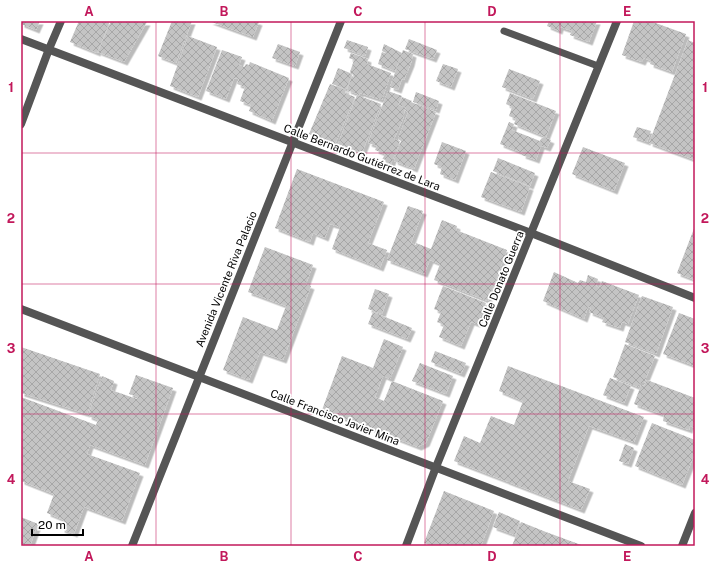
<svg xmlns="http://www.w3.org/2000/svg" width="716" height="567" viewBox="0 0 716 567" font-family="'Public Sans',sans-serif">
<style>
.building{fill:url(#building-cross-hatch);filter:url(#shadow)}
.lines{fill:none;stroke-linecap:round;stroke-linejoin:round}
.service{stroke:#555;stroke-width:7}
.minor{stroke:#555;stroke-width:8}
.grid{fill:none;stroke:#c2185b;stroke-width:1;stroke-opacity:0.55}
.labels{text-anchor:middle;stroke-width:3.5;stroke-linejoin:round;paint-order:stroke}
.street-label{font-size:11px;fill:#000;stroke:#fff}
.neatline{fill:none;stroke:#c2185b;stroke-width:1.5}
.grid-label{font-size:13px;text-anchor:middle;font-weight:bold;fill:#c2185b}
</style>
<defs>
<pattern id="building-cross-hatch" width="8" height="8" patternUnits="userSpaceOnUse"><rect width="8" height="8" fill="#c4c4c4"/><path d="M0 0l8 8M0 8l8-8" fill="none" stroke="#a7a7a7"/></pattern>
<filter id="shadow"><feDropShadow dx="3.5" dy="3.5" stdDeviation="0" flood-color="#0004"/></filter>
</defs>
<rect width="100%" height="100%" fill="#fff"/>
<!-- building -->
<g class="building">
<polygon points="21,21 40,21 36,30 21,24"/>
<polygon points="79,21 110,21 97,53 70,42"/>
<polygon points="111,21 147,22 124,62 98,52"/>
<polygon points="172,21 192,21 176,63 158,56"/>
<polygon points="209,21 256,21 259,22 253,37"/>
<polygon points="549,21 597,21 589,42 570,35 572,31 560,27 559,31 547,26"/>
<polygon points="634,21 650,21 686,34 672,72 650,64 651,61 644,58 642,62 622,55"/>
<polygon points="188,36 217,47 198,97 170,86"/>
<polygon points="409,39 437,50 433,59 405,49"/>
<polygon points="347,40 368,47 365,56 344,48"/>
<polygon points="688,40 695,43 695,160 649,143"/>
<polygon points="278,44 300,52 295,66 272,58"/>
<polygon points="384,44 402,53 395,71 378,64 382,52 388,54 382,51"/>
<polygon points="222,50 242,57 239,65 244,67 246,64 249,65 250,62 289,78 272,121 249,111 251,105 240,101 245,87 237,84 239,79 234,78 226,99 206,91"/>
<polygon points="403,50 413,54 411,63 404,80 402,79 398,90 390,87"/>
<polygon points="351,53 368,59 367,64 391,73 382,100 360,93 359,95 347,90 352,76 354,78 353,74 352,75 350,72 354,60 349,58"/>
<polygon points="443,64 458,69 451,87 436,81"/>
<polygon points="338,68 350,73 352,75 346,89 332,84"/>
<polygon points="509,69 540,81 533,99 502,87"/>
<polygon points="330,84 346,90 345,93 355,97 335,144 309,134"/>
<polygon points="388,91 402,96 398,105 405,108 403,119 394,139 400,141 391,164 382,160 385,154 375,150 377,146 368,143"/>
<polygon points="416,92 439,101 436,110 413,102"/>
<polygon points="510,93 556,111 546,137 514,124 516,119 509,116 512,107 506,104"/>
<polygon points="357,95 381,104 362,153 338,144"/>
<polygon points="402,97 412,101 411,102 436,112 414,169 394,161 401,141 398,139 408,112 405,110 406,108 399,105"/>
<polygon points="509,122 514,124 512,130 540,141 541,139 544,137 551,140 547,148 541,146 536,160 522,155 523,153 500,144"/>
<polygon points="637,127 651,131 647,142 633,137"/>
<polygon points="442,142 466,151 455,180 440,174 442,167 434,164"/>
<polygon points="583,147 625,163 614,191 572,174"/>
<polygon points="498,158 535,173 530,186 493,171"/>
<polygon points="297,169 384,202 368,243 387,250 380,268 332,249 340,227 330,224 325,238 313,233 310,242 275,228"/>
<polygon points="491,172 530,187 521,212 481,197"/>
<polygon points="408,206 423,211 411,243 416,245 416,243 431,249 442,220 457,226 456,230 507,250 488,301 434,280 440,264 430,260 424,274 387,260"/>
<polygon points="695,226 695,280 677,273"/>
<polygon points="265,247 313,265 306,284 311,286 283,360 260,352 249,380 223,370 243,317 277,330 286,306 248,292"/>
<polygon points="554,272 578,283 580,280 586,282 588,275 598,279 596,286 599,288 602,281 639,295 628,324 622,322 620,328 602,322 604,318 589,312 591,308 588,307 584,319 543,301"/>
<polygon points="443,286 486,303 477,324 471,322 461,346 439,337 444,325 437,322 441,312 434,309"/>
<polygon points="375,289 389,294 382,314 368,309"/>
<polygon points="642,296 673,307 656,354 625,342"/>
<polygon points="373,312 412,328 407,339 368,324"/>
<polygon points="679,313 695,319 695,366 663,354"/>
<polygon points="384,339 403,347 390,379 383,376 375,397 384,401 392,381 443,401 426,443 418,447 322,410 342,356 373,368"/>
<polygon points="625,344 655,356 644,383 640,383 638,387 613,377"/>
<polygon points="21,347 100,374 87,414 21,393"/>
<polygon points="435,351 466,363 461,374 431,362"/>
<polygon points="420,363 453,376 446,394 412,381"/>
<polygon points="508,366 644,417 634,442 589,426 568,481 590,489 581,510 454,461 464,436 480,443 491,416 514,425 523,401 499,391"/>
<polygon points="136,375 173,388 145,465 90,445 87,454 140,473 122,521 84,507 74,534 61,529 64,520 47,513 54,494 21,481 21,397 96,425 98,420 88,416 102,376 114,381 111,390 137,399 138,397 129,394"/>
<polygon points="610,378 631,386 624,403 603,395"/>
<polygon points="647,380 695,398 695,428 690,426 689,430 663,421 664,415 634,404 641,385 644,386"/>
<polygon points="652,423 695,440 695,453 682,485 635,466"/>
<polygon points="625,444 634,448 628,464 619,461"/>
<polygon points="444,491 494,511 481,546 432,546 424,543"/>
<polygon points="499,512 520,521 515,535 493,527"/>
<polygon points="21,517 38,524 30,546 21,544"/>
<polygon points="521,522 546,532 584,546 512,546"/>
</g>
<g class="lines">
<!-- service -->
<polyline class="service" points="504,31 598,66"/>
<!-- minor -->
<g class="minor">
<polyline points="21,39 531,233 695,298"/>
<polyline points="21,124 49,49 61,21"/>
<polyline points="21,309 641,546"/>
<polyline points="132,546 341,21"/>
<polyline points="406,546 436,467 617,21"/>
<polyline points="682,546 695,513"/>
</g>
</g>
<!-- grid -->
<path class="grid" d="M156,21v525M291,21v525M425,21v525M560,21v525M21,153h674M21,284h674M21,414h674"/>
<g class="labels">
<!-- street labels -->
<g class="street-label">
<text transform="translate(362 157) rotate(21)" y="4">Calle Bernardo Gutiérrez de Lara</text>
<text transform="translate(226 279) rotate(-68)" y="4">Avenida Vicente Riva Palacio</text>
<text transform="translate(501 279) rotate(-68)" y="4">Calle Donato Guerra</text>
<text transform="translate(335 417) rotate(21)" y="4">Calle Francisco Javier Mina</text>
</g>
</g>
<!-- border -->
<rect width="716" height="567" fill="none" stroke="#ffffff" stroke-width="44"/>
<!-- scale -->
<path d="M32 529v6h51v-6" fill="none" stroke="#000000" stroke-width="2"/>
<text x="38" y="529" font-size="12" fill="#000000" stroke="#ffffff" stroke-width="3" paint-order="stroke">20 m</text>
<rect x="22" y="22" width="672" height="523" class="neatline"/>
<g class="grid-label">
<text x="89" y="16">A</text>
<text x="224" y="16">B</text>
<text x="358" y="16">C</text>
<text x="492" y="16">D</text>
<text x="627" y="16">E</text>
<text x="11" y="92">1</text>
<text x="705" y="92">1</text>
<text x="11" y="223">2</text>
<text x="705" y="223">2</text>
<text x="11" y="353">3</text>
<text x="705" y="353">3</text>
<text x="11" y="484">4</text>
<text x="705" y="484">4</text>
<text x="89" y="561">A</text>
<text x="224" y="561">B</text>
<text x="358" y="561">C</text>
<text x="492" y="561">D</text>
<text x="627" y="561">E</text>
</g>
</svg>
